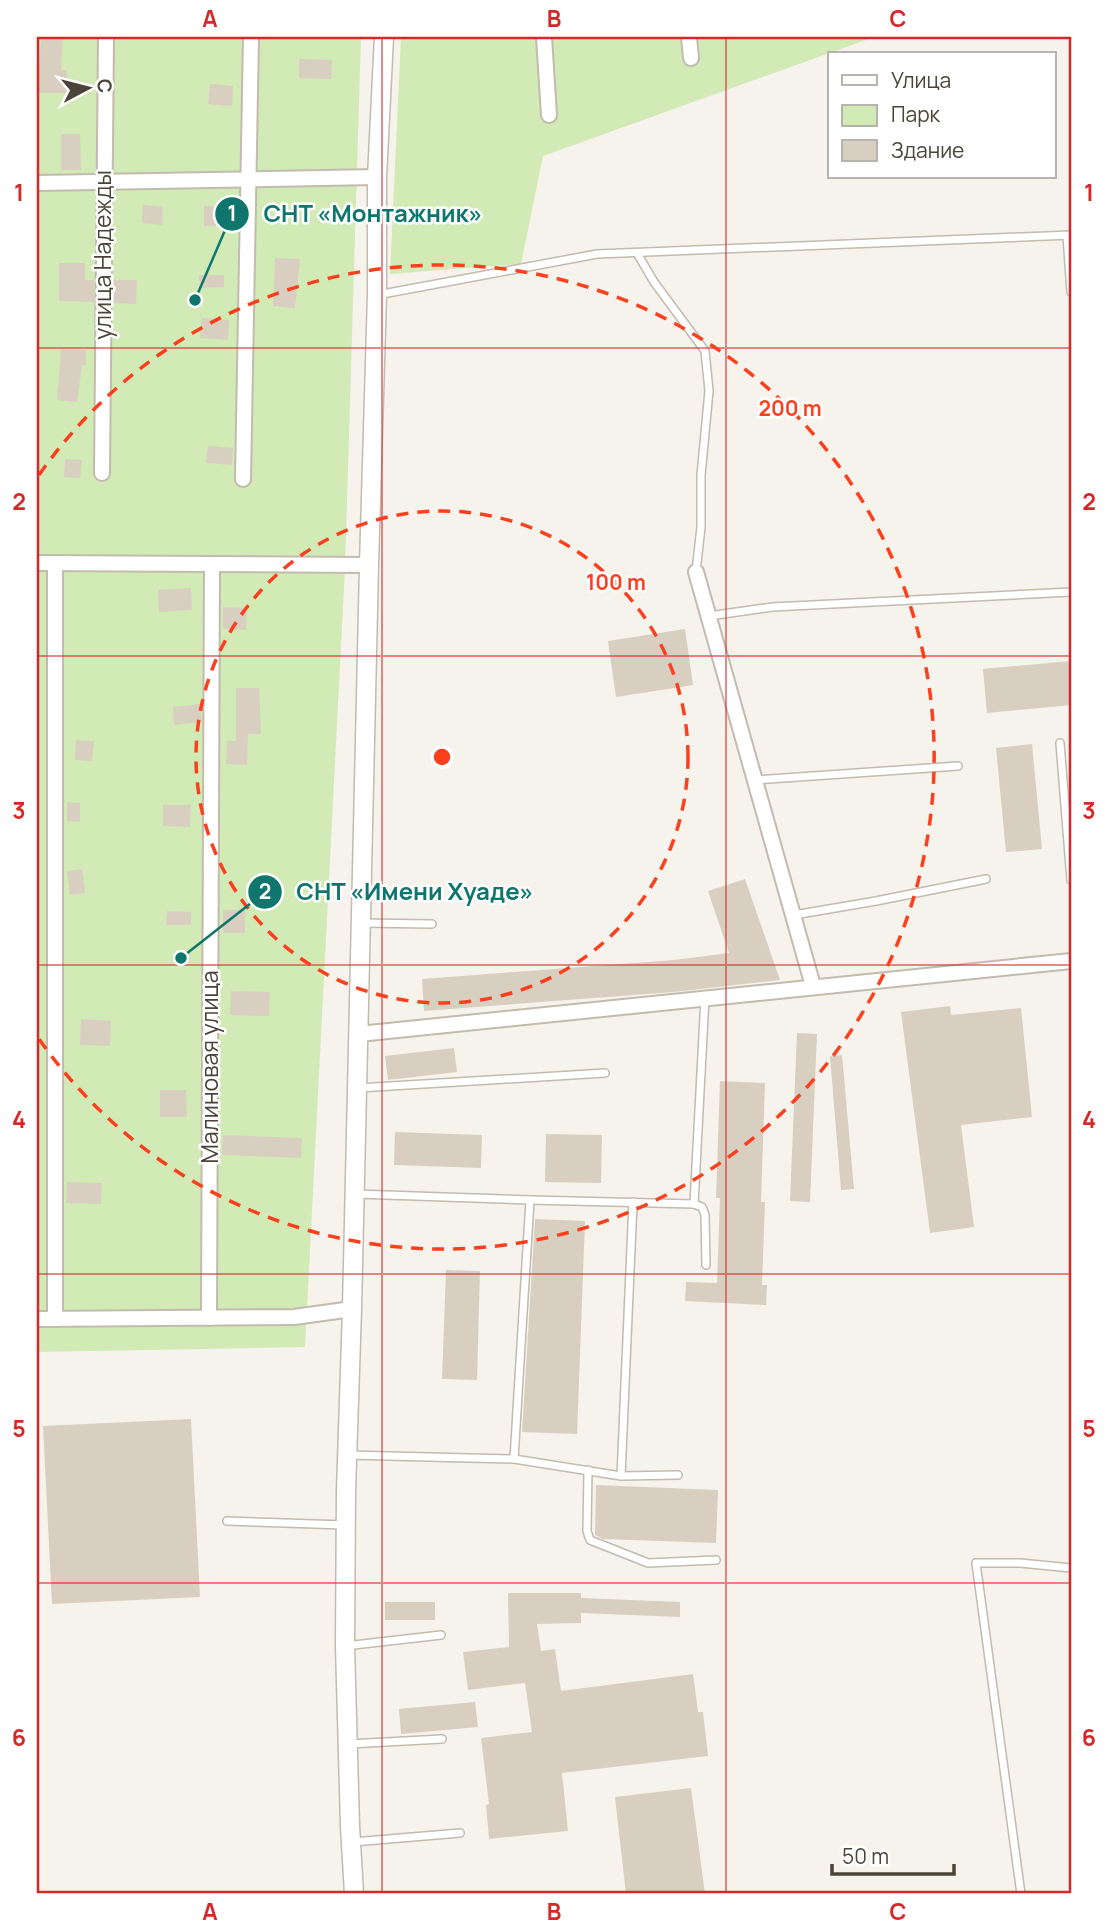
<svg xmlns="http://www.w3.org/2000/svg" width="1108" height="1931" viewBox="0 0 1108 1931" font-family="Manrope,sans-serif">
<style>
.green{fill:#d2eab5}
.building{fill:#d8cfc1}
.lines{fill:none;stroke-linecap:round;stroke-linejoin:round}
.service-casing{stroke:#c2bbae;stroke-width:10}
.minor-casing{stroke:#c2bbae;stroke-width:18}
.tertiary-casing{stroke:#c2bbae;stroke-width:21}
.service{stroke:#fff;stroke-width:7}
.minor{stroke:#fff;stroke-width:14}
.tertiary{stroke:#fff;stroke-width:18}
.grid{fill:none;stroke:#d62828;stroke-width:2;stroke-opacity:0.55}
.ring{fill:none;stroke:#fc3f1d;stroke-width:3.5;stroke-dasharray:12 9}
.labels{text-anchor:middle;stroke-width:5;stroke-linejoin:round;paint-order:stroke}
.street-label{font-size:23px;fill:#4b4439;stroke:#fff}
.centre{fill:#fc3f1d;stroke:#fff;stroke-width:3.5}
.ring-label{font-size:21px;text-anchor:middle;font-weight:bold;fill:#fc3f1d;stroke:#fff;stroke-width:5;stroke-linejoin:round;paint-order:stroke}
.leader{fill:none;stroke:#0f766e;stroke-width:2.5}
.callout-dot{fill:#0f766e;stroke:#fff;stroke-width:2.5}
.mark-label{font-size:21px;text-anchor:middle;font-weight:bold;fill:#fff}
.callout-label{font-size:24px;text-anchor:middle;font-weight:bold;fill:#0f766e;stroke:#fff;stroke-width:5;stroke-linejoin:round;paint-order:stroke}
.neatline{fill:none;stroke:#d62828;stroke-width:2.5}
.grid-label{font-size:23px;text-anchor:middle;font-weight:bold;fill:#d62828}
</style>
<rect width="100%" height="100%" fill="#f6f3ec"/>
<!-- green -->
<g class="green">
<polygon points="37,37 361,37 345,568 305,1347 37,1352"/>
<polygon points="401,37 874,37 543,156 521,264 390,274"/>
</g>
<!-- building -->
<g class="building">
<polygon points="41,37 63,37 61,70 67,70 67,93 37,93 37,70 39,70"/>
<polygon points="299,59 332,60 331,79 299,78"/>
<polygon points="210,84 233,86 232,106 208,104"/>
<polygon points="61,134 80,134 81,170 61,170"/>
<polygon points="143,205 163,207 162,225 142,223"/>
<polygon points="204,206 230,206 230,225 204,226"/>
<polygon points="275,258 300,259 295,308 273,306"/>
<polygon points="59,263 85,263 85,280 94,280 94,302 59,301"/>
<polygon points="199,275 224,275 224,287 200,288"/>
<polygon points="113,280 137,280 136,304 113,303"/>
<polygon points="201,318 229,320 228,340 200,338"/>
<polygon points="61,349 86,350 86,365 82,365 77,402 57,400"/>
<polygon points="208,446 233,448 232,465 206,463"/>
<polygon points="65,459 82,460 80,478 64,477"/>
<polygon points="191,588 192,610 159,612 158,590"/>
<polygon points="223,607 247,608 246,630 223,629"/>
<polygon points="685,629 693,685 616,697 608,641"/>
<polygon points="1071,661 1071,705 987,713 983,669"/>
<polygon points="236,688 259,688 261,734 248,734 247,765 226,764 227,741 236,741"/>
<polygon points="200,704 202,722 174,725 173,707"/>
<polygon points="76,740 94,741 92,761 75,760"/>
<polygon points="1032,744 1042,849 1006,852 996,748"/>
<polygon points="67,802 80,803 80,822 67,821"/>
<polygon points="163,805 191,805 190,827 163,826"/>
<polygon points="82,869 85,893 70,895 67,871"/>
<polygon points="745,879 780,980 674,992 424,1011 422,979 674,960 729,953 708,891"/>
<rect x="223" y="910" width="22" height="23"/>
<polygon points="167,911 191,912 191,925 166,925"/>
<polygon points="231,991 270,992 269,1016 230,1015"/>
<polygon points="950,1006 951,1015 1021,1008 1032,1117 961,1125 974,1227 930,1233 901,1012"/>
<polygon points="81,1019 111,1021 110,1046 80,1045"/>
<polygon points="797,1033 817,1034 810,1202 790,1201"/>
<polygon points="454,1048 457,1072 388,1080 385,1056"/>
<polygon points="842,1055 854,1189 841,1190 830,1056"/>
<polygon points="720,1081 765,1083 761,1202 765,1202 762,1285 767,1285 766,1305 685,1301 686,1282 717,1283 720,1198 716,1198"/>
<polygon points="160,1090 186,1090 187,1117 160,1117"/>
<polygon points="395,1132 482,1135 481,1168 394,1165"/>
<polygon points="546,1134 602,1135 601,1183 545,1182"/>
<polygon points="223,1135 302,1138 301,1158 222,1155"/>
<polygon points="67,1182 102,1183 101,1204 66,1203"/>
<polygon points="535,1219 585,1221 577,1434 522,1432"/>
<polygon points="446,1270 480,1271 477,1380 442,1379"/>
<polygon points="191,1419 200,1597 52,1604 43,1426"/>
<polygon points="596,1485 718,1490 716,1543 603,1539 595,1535"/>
<polygon points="508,1593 581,1593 581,1598 680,1602 680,1617 581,1613 581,1623 537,1624 541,1651 555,1649 561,1691 693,1674 698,1712 703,1712 708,1756 562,1773 568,1831 489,1839 486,1805 489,1804 481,1738 532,1732 525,1683 468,1690 463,1652 509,1647"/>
<rect x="385" y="1602" width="50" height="18"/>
<polygon points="475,1702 478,1727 401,1734 399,1709"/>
<polygon points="691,1788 705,1894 626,1894 615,1797"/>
</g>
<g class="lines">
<!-- service casing -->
<g class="service-casing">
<g id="service">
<polyline points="1067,236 1071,292"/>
<polyline points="637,253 654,282 705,351 709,391 701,475 701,527 696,572"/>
<polyline points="377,295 597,254 1071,235"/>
<polyline points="709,616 772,607 1071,592"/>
<polyline points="1060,743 1071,880"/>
<polyline points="755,780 958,766"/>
<polyline points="794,915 876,901 986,879"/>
<polyline points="362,923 432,924"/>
<polyline points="358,1088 605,1073"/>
<polyline points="356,1194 530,1200 694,1204 705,998"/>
<polyline points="694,1204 702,1207 705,1215 706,1265"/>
<polyline points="348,1455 514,1459 621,1476 633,1202"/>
<polyline points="514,1459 530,1200"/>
<polyline points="588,1470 587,1531 590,1540 648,1563 716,1560"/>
<polyline points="621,1476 678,1475"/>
<polyline points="227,1521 345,1525"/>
<polyline points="345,1646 441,1635"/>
<polyline points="349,1744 442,1739"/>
<polyline points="353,1842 460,1833"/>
<polyline points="1021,1894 976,1563 1020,1563 1071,1568"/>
</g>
</g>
<!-- minor casing -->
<g class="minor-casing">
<g id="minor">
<polyline points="544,37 549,115"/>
<polyline points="689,37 691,58"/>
<polyline points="37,183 377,177"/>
<polyline points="102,473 106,37"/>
<polyline points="243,479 251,37"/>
<polyline points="37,563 369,565"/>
<polyline points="55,563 55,1319"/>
<polyline points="696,572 813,986"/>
<polyline points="359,1034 1071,961"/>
<polyline points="209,1318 212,564"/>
<polyline points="37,1319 294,1317 352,1309"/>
</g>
</g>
<!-- tertiary casing -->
<g class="tertiary-casing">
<polyline id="tertiary" points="354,1894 350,1826 345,1646 346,1491 352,1309 369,565 377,295 377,177 384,37"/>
</g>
<!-- service -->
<use href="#service" class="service"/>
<!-- minor -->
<use href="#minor" class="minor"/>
<!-- tertiary -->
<use href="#tertiary" class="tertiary"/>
</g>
<!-- grid -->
<path class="grid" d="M382,37v1857M726,37v1857M37,348h1034M37,656h1034M37,965h1034M37,1274h1034M37,1583h1034"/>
<!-- distance rings -->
<g class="ring">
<circle cx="442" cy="757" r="246"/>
<path d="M39 475A492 492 0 1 1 39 1039"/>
</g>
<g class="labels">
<!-- street labels -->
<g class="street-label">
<text transform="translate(103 255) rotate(-90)" y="8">улица Надежды</text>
<text transform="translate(210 1067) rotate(-90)" y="8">Малиновая улица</text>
</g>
</g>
<circle cx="442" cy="757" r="10" class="centre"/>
<g class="ring-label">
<text x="790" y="416">200 m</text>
<text x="616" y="590">100 m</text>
</g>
<!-- callouts -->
<path class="leader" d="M195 300L232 214M181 958L265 892"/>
<g class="callout-dot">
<circle cx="195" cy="300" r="7"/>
<circle cx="181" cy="958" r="7"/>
<circle cx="232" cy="214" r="18"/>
<circle cx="265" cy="892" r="18"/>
</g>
<g class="mark-label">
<text x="232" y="221">1</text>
<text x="265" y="899">2</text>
</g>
<g class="callout-label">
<text x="373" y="222">СНТ «Монтажник»</text>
<text x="415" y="900">СНТ «Имени Хуаде»</text>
</g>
<!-- border -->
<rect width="1108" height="1931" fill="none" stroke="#ffffff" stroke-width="77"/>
<!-- legend -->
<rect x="828" y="52" width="228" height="126" fill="#ffffff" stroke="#b7b4b0" stroke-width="2"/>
<rect x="842" y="75" width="35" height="10" fill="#ffffff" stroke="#b7b4b0" stroke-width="2"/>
<text x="891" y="88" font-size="21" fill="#4b4439">Улица</text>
<rect x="842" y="105" width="35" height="21" fill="#d2eab5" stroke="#b7b4b0" stroke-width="2"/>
<text x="891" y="122" font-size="21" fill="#4b4439">Парк</text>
<rect x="842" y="140" width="35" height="21" fill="#d8cfc1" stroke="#b7b4b0" stroke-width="2"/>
<text x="891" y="158" font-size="21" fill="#4b4439">Здание</text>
<!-- north arrow -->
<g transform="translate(88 88) rotate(83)" stroke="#ffffff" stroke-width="5" paint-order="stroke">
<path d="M0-5L12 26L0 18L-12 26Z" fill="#4b4439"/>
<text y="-10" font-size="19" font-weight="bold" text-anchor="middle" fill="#4b4439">С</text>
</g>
<!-- scale -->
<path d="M832 1864v10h122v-10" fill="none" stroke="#4b4439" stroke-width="3.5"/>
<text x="842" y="1864" font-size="21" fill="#4b4439" stroke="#ffffff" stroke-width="5" paint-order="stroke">50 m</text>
<rect x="38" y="38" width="1032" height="1854" class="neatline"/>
<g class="grid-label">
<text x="210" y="27">A</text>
<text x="554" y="27">B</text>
<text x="898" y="27">C</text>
<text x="19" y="201">1</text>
<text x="1089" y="201">1</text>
<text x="19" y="510">2</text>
<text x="1089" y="510">2</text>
<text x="19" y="819">3</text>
<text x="1089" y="819">3</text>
<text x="19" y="1128">4</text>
<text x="1089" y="1128">4</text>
<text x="19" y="1437">5</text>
<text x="1089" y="1437">5</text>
<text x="19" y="1746">6</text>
<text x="1089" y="1746">6</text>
<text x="210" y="1920">A</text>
<text x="554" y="1920">B</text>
<text x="898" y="1920">C</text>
</g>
</svg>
